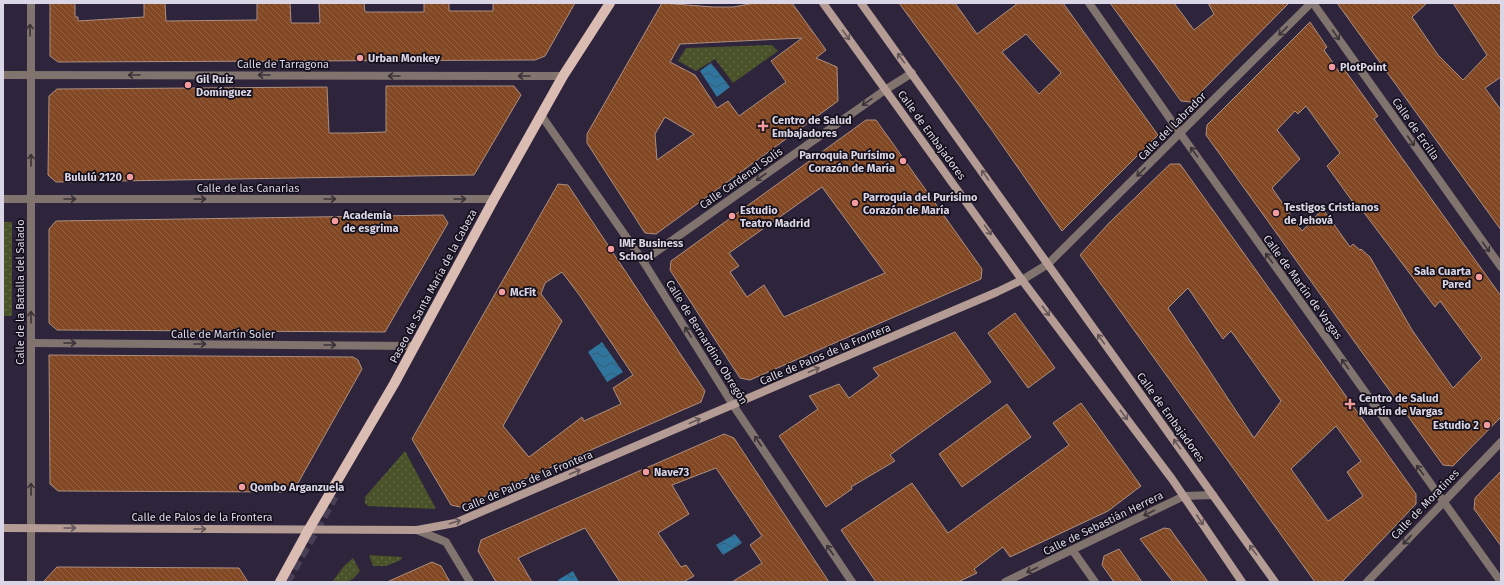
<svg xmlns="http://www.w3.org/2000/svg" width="1504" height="585" viewBox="0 0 1504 585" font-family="'Fira Sans',sans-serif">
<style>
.park{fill:url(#park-dots)}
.water{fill:url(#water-waves)}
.building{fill:url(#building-back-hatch);stroke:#ad8f7f;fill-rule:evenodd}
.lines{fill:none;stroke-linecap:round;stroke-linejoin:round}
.primary-tunnel{stroke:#483f56;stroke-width:10;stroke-dasharray:10 5;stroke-linecap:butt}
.pedestrian{stroke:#81736e;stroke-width:8}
.minor{stroke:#81736e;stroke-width:8}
.secondary{stroke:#b49c95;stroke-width:8}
.primary{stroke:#dabcb2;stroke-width:10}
.oneway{stroke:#3a3338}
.oneway2{stroke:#645658}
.poi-dot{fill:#f49b9f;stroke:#14101b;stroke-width:1.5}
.labels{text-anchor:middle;stroke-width:3.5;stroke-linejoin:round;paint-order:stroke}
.poi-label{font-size:11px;font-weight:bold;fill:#dbd6e6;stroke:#14101b;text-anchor:start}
.street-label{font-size:11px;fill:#dbd6e6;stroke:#14101b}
</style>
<defs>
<pattern id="park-dots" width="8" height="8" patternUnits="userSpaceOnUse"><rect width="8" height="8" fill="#495228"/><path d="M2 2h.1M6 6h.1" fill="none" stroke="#636a47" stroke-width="1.8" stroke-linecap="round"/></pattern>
<pattern id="water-waves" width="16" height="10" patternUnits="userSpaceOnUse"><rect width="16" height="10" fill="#30759e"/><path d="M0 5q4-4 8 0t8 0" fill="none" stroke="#385d76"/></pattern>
<pattern id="building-back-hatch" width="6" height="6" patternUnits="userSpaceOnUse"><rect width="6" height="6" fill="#824723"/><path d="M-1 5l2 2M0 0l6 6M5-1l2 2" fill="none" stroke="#936143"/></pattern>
</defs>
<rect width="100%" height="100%" fill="#2e243c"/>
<!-- park -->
<g class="park">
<polygon points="772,45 778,51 733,83 715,59 696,71 678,61 686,48"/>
<rect x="3" y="222" width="9" height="94"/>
<polygon points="405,451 436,509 368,506 365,503 365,497"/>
<polygon points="369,555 402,557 401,560 386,566 373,566"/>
<path d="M353,558l7,13c-10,13 -13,11 -28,11l12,-16z"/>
</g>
<!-- water -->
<g class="water">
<polygon points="711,63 730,87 717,97 700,71"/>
<polygon points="602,342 623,372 607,382 588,352"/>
<polygon points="735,534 742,543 723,555 716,545"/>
<polygon points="573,571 579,582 559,582 558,580"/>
</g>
<!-- building -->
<g class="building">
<polygon points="50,3 75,3 75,17 78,17 78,21 144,17 144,3 165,3 166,21 257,20 257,3 290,3 291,23 320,23 319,3 364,3 365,12 424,12 424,3 449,3 449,11 493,11 493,3 575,3 545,56 535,60 58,62 50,56"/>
<path d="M662,3l51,4h20l22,-4h37l34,47 -10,8 21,9 1,34 -182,133 -11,-1 -58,-90v-9zM802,38l-31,23 15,21 -47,34 -11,-15 -11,7 -22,-33 -25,-13 10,-18zM665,117l29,17 -37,26 -2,-26z"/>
<path d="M899,3h56l22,31 41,-31h45l95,132 -96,96 -71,-102zM1026,34l35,39 -22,21 -37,-42z"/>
<polygon points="1110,3 1174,3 1194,30 1214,14 1208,3 1289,3 1191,102 1181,101"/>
<polygon points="1337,3 1427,3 1412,17 1438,55 1463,80 1487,55 1453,3 1501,3 1501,77 1485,88 1501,110 1501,230"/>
<path d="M1310,22l17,25 -3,3 16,23 4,-4 34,47 -4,3 127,177v121l-48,49 -10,-1 -237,-330 1,-10zM1306,106l34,47 -13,13 33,46 2,-2 73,97 5,-6 42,57 -29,30 -41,-58 -42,-73 -9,-8 -1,1 -7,-6 -3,3 -27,-38 -21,22 -30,-43 28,-29 -23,-29 18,-19 3,3z"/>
<polygon points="386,86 514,86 521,95 474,175 56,182 48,175 49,96 57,89 327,87 329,133 354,133 386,132"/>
<path d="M866,120h10l106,149 -1,10 -231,101 -10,-2 -70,-108 1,-9zM822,187l63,86 -101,44 -20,-32 -17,12 -17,-25 9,-6 -10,-13z"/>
<path d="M1170,164h10l236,330v10l-74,78h-27l-235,-327 29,-32zM1188,288l35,51 8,-8 50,70 -27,37 -86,-130zM1336,426l25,35 -14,11 16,24 -35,25 -37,-52z"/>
<path d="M558,184l10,1 137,206 -4,11 -241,105 -9,-2 -39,-66zM562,272l18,24 53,79 -20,13 8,16 -37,17 -2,-4 -53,40 -26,-31 59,-105 -21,-27 4,-11z"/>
<polygon points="443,215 448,223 385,332 57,330 49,323 49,229 56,221"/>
<polygon points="1015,313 1055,368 1028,388 988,333"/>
<polygon points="955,332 991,382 890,455 895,461 851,487 852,489 826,507 779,436 818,409 809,396 839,384 849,398 879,376 873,368"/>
<polygon points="49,355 353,357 358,360 362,369 298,483 292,489 284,492 58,491 50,484"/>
<polygon points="1081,403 1141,486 1108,511 1010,557 1003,547 974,569 977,573 958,582 876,582 841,530 912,483 948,533 1069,445 1053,423"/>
<polygon points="1007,404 1031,437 962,487 939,454"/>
<polygon points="724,434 734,438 829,582 732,582 762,563 750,545 762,536 716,468 672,485 689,514 658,533 681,567 686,565 694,576 683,582 620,582 585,528 518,558 532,582 496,582 478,551 481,540"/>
<polygon points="1501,471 1501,546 1474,509 1475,498"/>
<polygon points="1164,528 1170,529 1208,582 1173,582 1140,539"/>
<polygon points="1119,549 1142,582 1114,582 1102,565 1104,556"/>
<polygon points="432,562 441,566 450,582 387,582"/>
<polygon points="57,567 239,568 248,582 43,582"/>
</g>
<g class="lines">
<!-- primary-tunnel -->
<polyline class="primary-tunnel" points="286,582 334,496"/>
<!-- pedestrian -->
<polyline class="pedestrian" points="1073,551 1095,582"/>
<!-- minor -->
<g class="minor">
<polyline points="31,3 31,582"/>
<polyline points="1089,3 1180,133 1501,582"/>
<polyline points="1313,3 1501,267"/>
<polyline points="3,75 563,76"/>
<polyline points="541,115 643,261 733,405 852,582"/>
<polyline points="3,199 494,199"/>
<polyline points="643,261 885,90 912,73"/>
<polyline points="1022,280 1048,264 1311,3"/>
<polyline points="31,343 415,346"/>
<polyline points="417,530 446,542 470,582"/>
<polyline points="1005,582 1184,496 1213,495"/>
<polyline points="1367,582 1501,442"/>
</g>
<!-- secondary -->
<g class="secondary">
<polyline points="823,3 1022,280 1172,479 1242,582"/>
<polyline points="861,3 1275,582"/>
<polyline points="3,528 417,530 455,523 997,292 1022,280"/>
</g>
<!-- primary -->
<polyline class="primary" points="280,582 309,529 394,384 494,199 563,76 610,3"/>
</g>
<!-- one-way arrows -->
<defs><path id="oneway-shaft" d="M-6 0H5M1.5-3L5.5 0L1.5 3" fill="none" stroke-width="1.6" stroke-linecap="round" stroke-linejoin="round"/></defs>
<g class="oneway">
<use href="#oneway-shaft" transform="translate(30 30) rotate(-90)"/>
<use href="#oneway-shaft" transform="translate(1283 31) rotate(135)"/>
<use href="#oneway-shaft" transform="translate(1336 35) rotate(55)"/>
<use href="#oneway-shaft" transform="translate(134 75) rotate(-180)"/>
<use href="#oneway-shaft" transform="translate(264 75) rotate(-180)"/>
<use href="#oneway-shaft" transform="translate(394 76) rotate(-180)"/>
<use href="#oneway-shaft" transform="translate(524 76) rotate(-180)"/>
<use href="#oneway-shaft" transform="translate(867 102) rotate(145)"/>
<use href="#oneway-shaft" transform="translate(1411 141) rotate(55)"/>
<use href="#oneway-shaft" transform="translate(1194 152) rotate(-126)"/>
<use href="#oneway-shaft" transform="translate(31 160) rotate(-90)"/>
<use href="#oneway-shaft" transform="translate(1141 172) rotate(135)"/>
<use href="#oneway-shaft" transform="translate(761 177) rotate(145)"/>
<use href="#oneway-shaft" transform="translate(70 199)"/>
<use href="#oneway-shaft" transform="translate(200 199)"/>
<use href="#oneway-shaft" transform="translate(330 199)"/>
<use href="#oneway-shaft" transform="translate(460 199)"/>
<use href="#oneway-shaft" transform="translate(1486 247) rotate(55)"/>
<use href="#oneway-shaft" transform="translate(1269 258) rotate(-126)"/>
<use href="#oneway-shaft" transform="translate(31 317) rotate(-90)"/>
<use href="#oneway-shaft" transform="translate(688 332) rotate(-122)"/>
<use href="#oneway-shaft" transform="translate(70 343)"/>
<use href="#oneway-shaft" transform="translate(200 344)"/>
<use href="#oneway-shaft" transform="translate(330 345)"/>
<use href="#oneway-shaft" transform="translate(1345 364) rotate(-126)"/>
<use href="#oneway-shaft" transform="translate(758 441) rotate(-124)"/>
<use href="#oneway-shaft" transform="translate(1420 470) rotate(-126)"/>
<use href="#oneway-shaft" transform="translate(31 489) rotate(-90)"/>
<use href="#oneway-shaft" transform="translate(1149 513) rotate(154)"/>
<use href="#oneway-shaft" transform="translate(1407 540) rotate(133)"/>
<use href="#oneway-shaft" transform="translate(830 550) rotate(-124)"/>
<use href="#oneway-shaft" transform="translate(1032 570) rotate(155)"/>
</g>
<g class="oneway2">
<use href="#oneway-shaft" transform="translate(846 35) rotate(54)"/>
<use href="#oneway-shaft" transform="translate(901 58) rotate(-126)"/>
<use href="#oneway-shaft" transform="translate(985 175) rotate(-125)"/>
<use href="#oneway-shaft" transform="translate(988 230) rotate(54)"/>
<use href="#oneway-shaft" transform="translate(1046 311) rotate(53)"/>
<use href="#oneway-shaft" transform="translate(1101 339) rotate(-126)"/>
<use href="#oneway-shaft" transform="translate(814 370) rotate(-23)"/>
<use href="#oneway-shaft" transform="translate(1124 415) rotate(53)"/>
<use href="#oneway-shaft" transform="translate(695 421) rotate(-23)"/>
<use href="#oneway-shaft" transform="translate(1177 444) rotate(-126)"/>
<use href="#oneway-shaft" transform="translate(575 472) rotate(-23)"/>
<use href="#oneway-shaft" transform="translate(1200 520) rotate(56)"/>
<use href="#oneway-shaft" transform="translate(455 522) rotate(-17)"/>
<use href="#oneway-shaft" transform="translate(70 528)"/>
<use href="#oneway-shaft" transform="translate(200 529)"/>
<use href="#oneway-shaft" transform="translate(1253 550) rotate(-126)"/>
</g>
<!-- markers -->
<g class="poi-dot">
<circle cx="360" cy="58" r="4"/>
<circle cx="1332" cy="67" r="4"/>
<circle cx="188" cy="85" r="4"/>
<path d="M761 120h4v4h4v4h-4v4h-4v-4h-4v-4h4z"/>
<circle cx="903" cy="161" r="4"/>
<circle cx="130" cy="177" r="4"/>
<circle cx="855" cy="203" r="4"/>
<circle cx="1276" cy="213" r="4"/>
<circle cx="732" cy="216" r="4"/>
<circle cx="335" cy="221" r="4"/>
<circle cx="611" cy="249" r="4"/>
<circle cx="1479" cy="277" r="4"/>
<circle cx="502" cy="292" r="4"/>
<path d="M1348 398h4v4h4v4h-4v4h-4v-4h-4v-4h4z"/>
<circle cx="1487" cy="425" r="4"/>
<circle cx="646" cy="472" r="4"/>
<circle cx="242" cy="487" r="4"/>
</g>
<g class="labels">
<!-- poi labels -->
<g class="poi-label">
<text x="368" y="62">Urban Monkey</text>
<text x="1340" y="71">PlotPoint</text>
<text x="196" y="83">Gil Ruiz<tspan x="196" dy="13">Domínguez</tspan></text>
<text x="772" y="124">Centro de Salud<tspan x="772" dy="13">Embajadores</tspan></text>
<text x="895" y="159" text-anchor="end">Parroquia Purísimo<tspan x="895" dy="13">Corazón de María</tspan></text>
<text x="122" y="181" text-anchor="end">Bululú 2120</text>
<text x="863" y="201">Parroquia del Purísimo<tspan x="863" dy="13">Corazón de María</tspan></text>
<text x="1284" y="211">Testigos Cristianos<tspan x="1284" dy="13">de Jehová</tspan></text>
<text x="740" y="214">Estudio<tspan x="740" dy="13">Teatro Madrid</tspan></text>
<text x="343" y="219">Academia<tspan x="343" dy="13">de esgrima</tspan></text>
<text x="619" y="247">IMF Business<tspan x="619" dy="13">School</tspan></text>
<text x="1471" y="275" text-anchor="end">Sala Cuarta<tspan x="1471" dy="13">Pared</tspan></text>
<text x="510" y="296">McFit</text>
<text x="1359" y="402">Centro de Salud<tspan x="1359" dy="13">Martín de Vargas</tspan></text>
<text x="1479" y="429" text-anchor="end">Estudio 2</text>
<text x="654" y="476">Nave73</text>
<text x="250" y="491">Qombo Arganzuela</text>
</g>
<!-- street labels -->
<g class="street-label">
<text x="283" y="68">Calle de Tarragona</text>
<text transform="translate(1172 126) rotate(-45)" y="4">Calle del Labrador</text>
<text transform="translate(1416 129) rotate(55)" y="4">Calle de Ercilla</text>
<text transform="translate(932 135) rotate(54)" y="4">Calle de Embajadores</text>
<text transform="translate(741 178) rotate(-35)" y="4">Calle Cardenal Solís</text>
<text x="248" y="192">Calle de las Canarias</text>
<text transform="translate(433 286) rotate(-62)" y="4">Paseo de Santa María de la Cabeza</text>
<text transform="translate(1303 287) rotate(54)" y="4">Calle de Martín de Vargas</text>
<text transform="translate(20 292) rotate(-90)" y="4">Calle de la Batalla del Salado</text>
<text x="223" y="338">Calle de Martín Soler</text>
<text transform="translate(707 342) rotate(58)" y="4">Calle de Bernardino Obregón</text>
<text transform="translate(825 354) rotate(-23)" y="4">Calle de Palos de la Frontera</text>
<text transform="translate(1171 417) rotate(54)" y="4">Calle de Embajadores</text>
<text transform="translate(527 481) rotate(-23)" y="4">Calle de Palos de la Frontera</text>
<text transform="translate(1425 504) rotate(-46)" y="4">Calle de Moratines</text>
<text x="202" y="521">Calle de Palos de la Frontera</text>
<text transform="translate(1103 523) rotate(-26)" y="4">Calle de Sebastián Herrera</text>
</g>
</g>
<!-- border -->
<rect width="1504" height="585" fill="none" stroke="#dbd6e6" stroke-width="8"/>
</svg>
